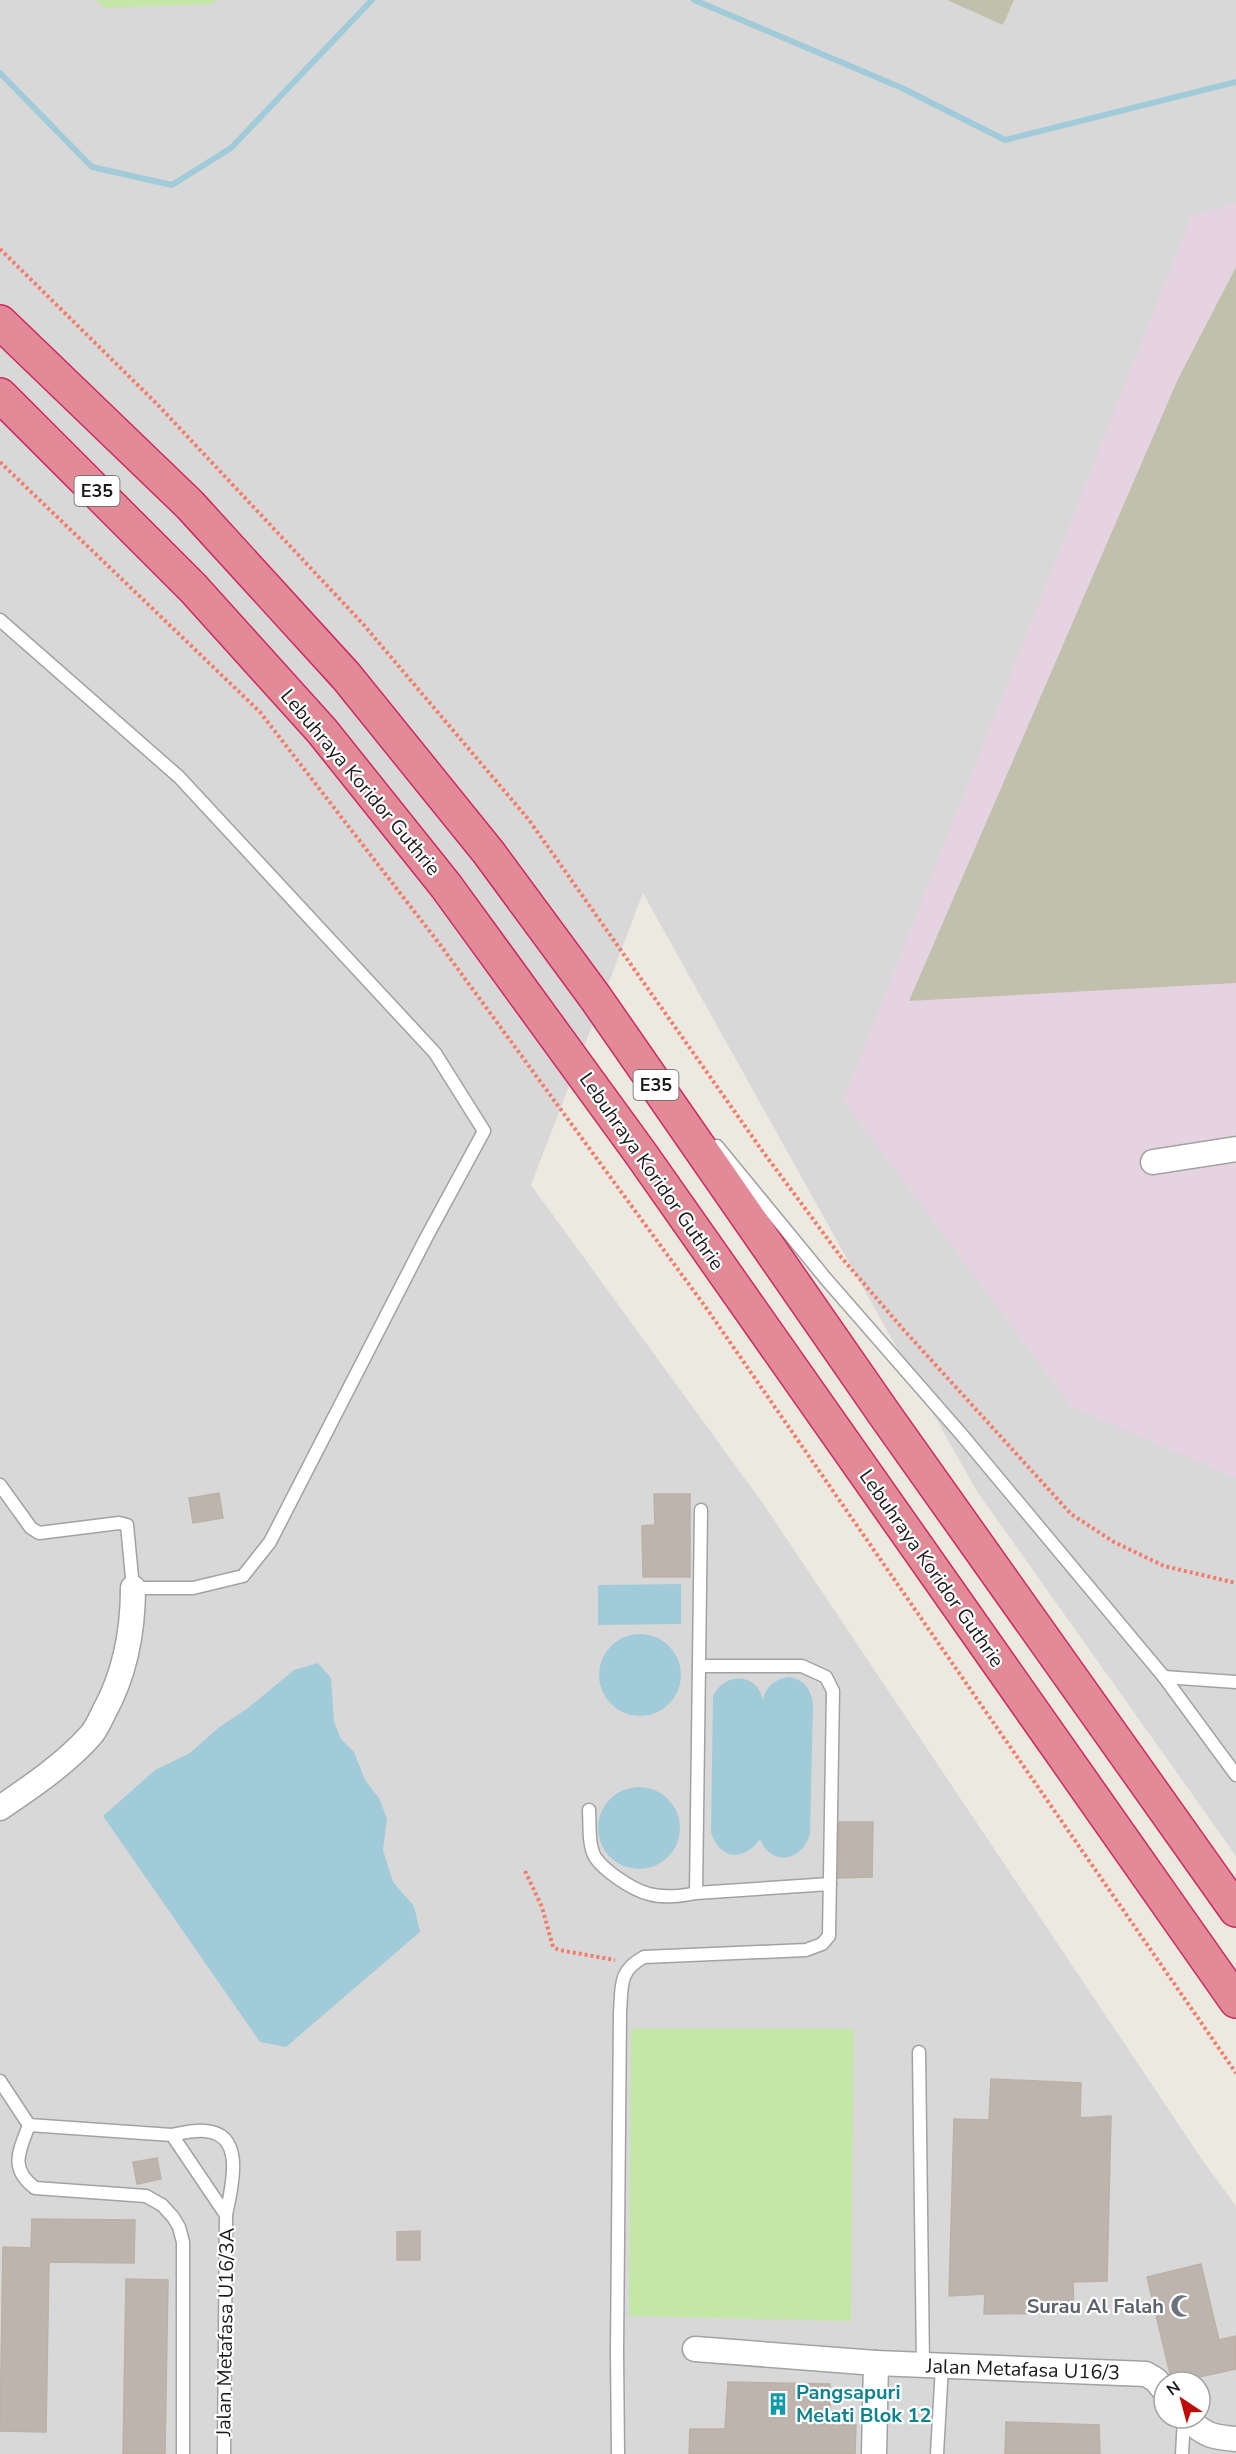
<svg xmlns="http://www.w3.org/2000/svg" width="1236" height="2454" viewBox="0 0 1236 2454" font-family="'Nunito Sans',sans-serif">
<style>
.residential{fill:#d9d8d8;fill-rule:evenodd}
.industrial{fill:#e5d3e1}
.construction{fill:#c0c0ad}
.grass{fill:#c4e6a7}
.water{fill:#a2cbd9}
.lines{fill:none;stroke-linecap:round;stroke-linejoin:round}
.stream{stroke:#a2cbd9;stroke-width:6}
.building{fill:#bcb4ad;stroke:#bdb0a4;stroke-width:1.5}
.service-casing{stroke:#a2a2a2;stroke-width:15}
.minor-casing{stroke:#a2a2a2;stroke-width:27}
.motorway-casing{stroke:#ce2a5e;stroke-width:36}
.path{stroke:#f47c6a;stroke-width:4;stroke-dasharray:3 3;stroke-linecap:butt}
.service{stroke:#fff;stroke-width:12}
.minor{stroke:#fff;stroke-width:24}
.motorway{stroke:#e28a98;stroke-width:33}
.labels{text-anchor:middle;stroke-width:4.5;stroke-linejoin:round;paint-order:stroke}
.shield{fill:#fff;stroke:#5f5f5f;stroke-width:1.5}
.shield-label{font-size:18px;font-weight:bold;fill:#1b1b1b}
.street-label{font-size:20px;fill:#1b1b1b;stroke:#fff}
.worship-label{font-size:20px;font-weight:bold;fill:#5b616d;stroke:#fff;text-anchor:end}
.culture-label{font-size:20px;font-weight:bold;fill:#0d838f;stroke:#fff;text-anchor:start}
</style>
<rect width="100%" height="100%" fill="#ece9e1"/>
<!-- residential -->
<path class="residential" d="M0,0h1236v1856l-260,-366 -333,-597 -112,292 233,320 439,656 33,45v248h-1236zM1164,2382h36v36h-36z"/>
<!-- industrial -->
<polygon class="industrial" points="1236,203 1236,1478 1072,1407 843,1101 1191,216"/>
<!-- construction -->
<g class="construction">
<polygon points="947,0 1014,0 1003,25"/>
<polygon points="1236,267 1236,983 909,1001 1178,379"/>
</g>
<!-- grass -->
<g class="grass">
<polygon points="96,0 217,0 212,4 104,8"/>
<polygon points="631,2029 854,2029 851,2321 629,2316"/>
</g>
<!-- water -->
<g class="water">
<polygon points="681,1584 681,1624 598,1625 598,1585"/>
<circle cx="640" cy="1675" r="41"/>
<polygon points="318,1663 331,1678 334,1722 341,1739 354,1752 365,1780 379,1798 387,1819 383,1850 393,1882 414,1906 420,1932 286,2047 260,2042 103,1816 155,1770 190,1753 218,1728 248,1708 294,1670"/>
<path d="M789,1677c15,2 22,12 24,27l-3,130c-8,28 -39,33 -50,5 -16,23 -41,21 -49,-7l2,-136c11,-24 44,-24 50,4 3,-14 12,-21 26,-23z"/>
<circle cx="639" cy="1828" r="41"/>
</g>
<g class="lines">
<!-- stream -->
<g class="stream">
<polyline points="694,0 902,88 1005,140 1236,82"/>
<polyline points="0,73 92,167 172,185 231,148 372,0"/>
</g>
</g>
<!-- building -->
<g class="building">
<polygon points="219,1493 223,1518 193,1523 189,1498"/>
<polygon points="654,1494 690,1494 690,1577 643,1577 642,1526 655,1525"/>
<polygon points="839,1822 873,1822 872,1877 838,1878"/>
<polygon points="991,2079 1081,2083 1080,2118 1111,2116 1107,2281 1073,2282 1074,2313 984,2314 985,2294 949,2296 954,2119 989,2120"/>
<polygon points="157,2158 161,2179 137,2184 133,2162"/>
<polygon points="32,2219 135,2220 134,2263 49,2262 46,2432 0,2431 3,2247 31,2248"/>
<polygon points="420,2231 420,2260 397,2260 397,2232"/>
<polygon points="1201,2264 1219,2340 1236,2336 1236,2369 1176,2382 1170,2374 1147,2277"/>
<polygon points="126,2279 168,2280 165,2454 123,2454"/>
<polygon points="728,2382 830,2384 830,2425 856,2425 855,2454 689,2454 690,2429 725,2429"/>
<polygon points="1006,2422 1099,2425 1100,2454 1005,2454"/>
</g>
<g class="lines">
<!-- service casing -->
<g class="service-casing">
<g id="service">
<polyline points="0,620 179,777 435,1053 484,1131 426,1238 270,1542 243,1576 193,1588 133,1588 127,1525 119,1523 39,1533 31,1528 0,1485"/>
<polyline points="717,1146 826,1279 962,1435 1164,1677 1236,1775"/>
<polyline points="1164,1677 1236,1682"/>
<path d="M589,1810c1,15 -1,34 6,47 9,14 38,33 54,37 14,4 33,2 47,-1l134,-9"/>
<polyline points="696,1893 701,1510"/>
<polyline points="919,2052 923,2365"/>
<polyline points="0,2081 29,2125 172,2135 226,2215 224,2454"/>
<path d="M29,2125c-10,27 -20,43 6,63l111,8 16,9 11,12 6,10 4,15v212"/>
<path d="M172,2135c10,-2 22,-5 33,-4 42,3 26,58 21,84"/>
<path d="M618,2454l-1,-103 3,-338c2,-27 -2,-42 24,-56l162,-7 16,-6 7,-8 4,-245 -7,-14 -24,-11h-103"/>
<polyline points="937,2454 942,2366"/>
<polyline points="1182,2454 1184,2418"/>
</g>
</g>
<!-- minor casing -->
<g class="minor-casing">
<g id="minor">
<polyline points="1153,1162 1236,1149"/>
<path d="M0,1808c31,-21 65,-44 90,-72 6,-6 10,-16 14,-24 21,-38 29,-80 29,-124"/>
<polyline points="695,2349 876,2363 1146,2374 1156,2380 1164,2390"/>
<path d="M1186,2418c19,17 25,19 50,21"/>
<polyline points="874,2454 876,2363"/>
</g>
</g>
<!-- motorway casing -->
<g class="motorway-casing">
<g id="motorway">
<polyline points="0,322 190,505 346,676 489,853 595,997 885,1415 1236,1910"/>
<polyline points="0,395 193,588 322,731 446,886 641,1154 1236,2001"/>
</g>
</g>
<!-- path -->
<g class="path">
<polyline points="0,249 158,405 363,624 529,820 761,1149 841,1257 903,1329 1071,1514 1114,1542 1164,1566 1236,1583"/>
<polyline points="0,462 260,712 441,946 707,1309 1236,2073"/>
<polyline points="525,1871 542,1907 553,1947 559,1950 615,1960"/>
</g>
<!-- service -->
<use href="#service" class="service"/>
<!-- minor -->
<use href="#minor" class="minor"/>
<!-- motorway -->
<use href="#motorway" class="motorway"/>
</g>
<!-- icons -->
<defs>
<g id="mosque-bare" transform="scale(1.8)"><path d="M3.5-4.9A6 6 0 1 0 3.5 4.9A5 5 0 1 1 3.5-4.9Z" fill="#6b7280" stroke="#fff" stroke-width="2.5" paint-order="stroke"/></g>
<g id="building-bare" transform="scale(1.8)"><path d="M-4-6H4V6H1V3H-1V6H-4ZM-2.5-4.3h1.7v1.8h-1.7ZM.8-4.3h1.7v1.8H.8ZM-2.5-1h1.7V.8h-1.7ZM.8-1h1.7V.8H.8Z" fill="#0f9aa8" stroke="#fff" stroke-width="2.5" paint-order="stroke"/></g>
</defs>
<g fill-rule="evenodd">
<use href="#mosque-bare" x="1182" y="2306"/>
<use href="#building-bare" x="778" y="2404"/>
</g>
<g class="labels">
<!-- shield labels -->
<g class="shield">
<rect x="74.5" y="476" width="45" height="30" rx="4.5"/>
<rect x="633.5" y="1070" width="45" height="30" rx="4.5"/>
</g>
<g class="shield-label">
<text x="97" y="497">E35</text>
<text x="656" y="1091">E35</text>
</g>
<!-- street labels -->
<g class="street-label">
<text transform="translate(361 782) rotate(50)" y="7">Lebuhraya Koridor Guthrie</text>
<text transform="translate(652 1171) rotate(55)" y="7">Lebuhraya Koridor Guthrie</text>
<text transform="translate(932 1568) rotate(55)" y="7">Lebuhraya Koridor Guthrie</text>
<text transform="translate(225 2332) rotate(-89)" y="7">Jalan Metafasa U16/3A</text>
<text transform="translate(1023 2369) rotate(2)" y="7">Jalan Metafasa U16/3</text>
</g>
<!-- worship labels -->
<g class="worship-label">
<text x="1164" y="2313">Surau Al Falah</text>
</g>
<!-- culture labels -->
<g class="culture-label">
<text x="796" y="2399">Pangsapuri<tspan x="796" dy="23">Melati Blok 12</tspan></text>
</g>
</g>
<!-- north arrow -->
<g transform="translate(1182 2400) rotate(324)"><circle r="28" fill="#ffffff" stroke="#a4a4a4" stroke-width="1.5"/>
<path d="M0-4.5L10 22L0 15L-10 22Z" fill="#be0d08"/>
<text y="-9" font-size="16" font-weight="bold" text-anchor="middle" fill="#1b1b1b">N</text>
</g>
</svg>
